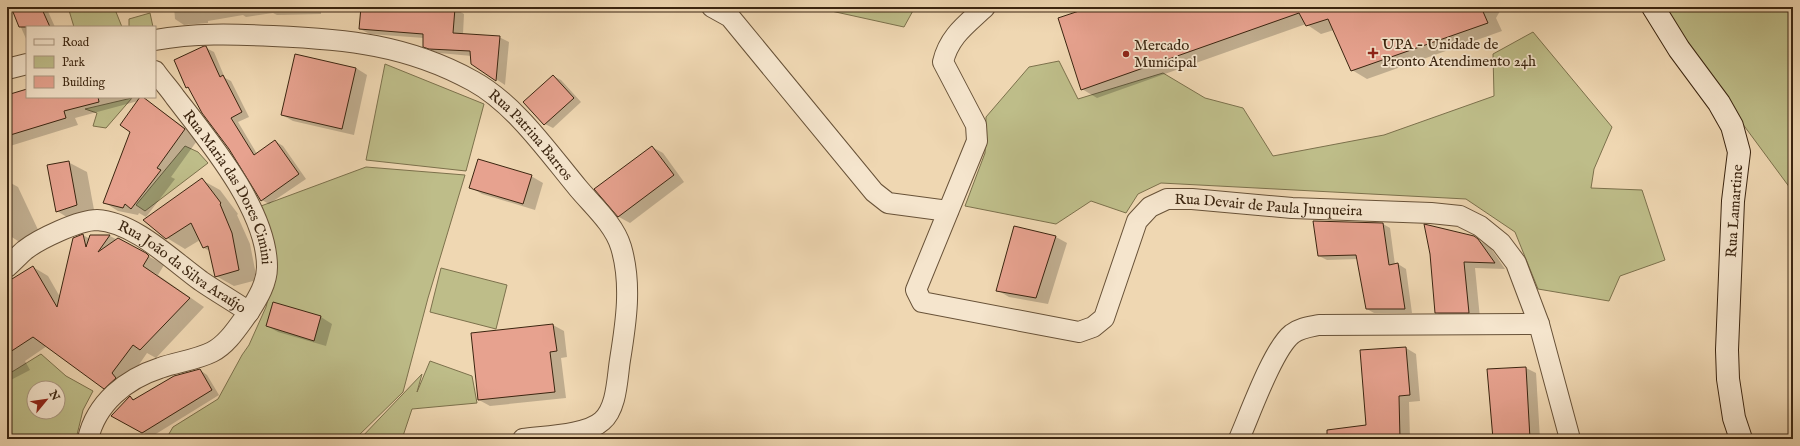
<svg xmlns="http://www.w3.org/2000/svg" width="1800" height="446" viewBox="0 0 1800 446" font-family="'IM FELL English',serif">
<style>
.green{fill:#bebd89;stroke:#7c714c;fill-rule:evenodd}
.shadow{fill:#0003}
.building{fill:#e7a28f;stroke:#3b2510}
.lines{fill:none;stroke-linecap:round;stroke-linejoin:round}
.street-casing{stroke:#685238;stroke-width:22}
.secondary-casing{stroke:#3b2510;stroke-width:24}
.street{stroke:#f5e5cd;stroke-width:20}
.secondary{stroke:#f5e5cd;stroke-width:22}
.poi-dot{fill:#8f2418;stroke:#f5e5cd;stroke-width:1.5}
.labels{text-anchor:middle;stroke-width:3.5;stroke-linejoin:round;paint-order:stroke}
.poi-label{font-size:15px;fill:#3b2510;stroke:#f5e5cd;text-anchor:start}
.street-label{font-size:15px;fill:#3b2510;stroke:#f5e5cd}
</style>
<rect width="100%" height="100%" fill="#efd7b2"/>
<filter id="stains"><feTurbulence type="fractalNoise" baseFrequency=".005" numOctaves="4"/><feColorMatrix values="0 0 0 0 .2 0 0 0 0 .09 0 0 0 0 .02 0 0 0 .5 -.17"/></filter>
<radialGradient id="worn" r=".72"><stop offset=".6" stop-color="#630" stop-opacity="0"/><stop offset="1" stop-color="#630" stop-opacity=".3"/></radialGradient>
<!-- green -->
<g class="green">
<polygon points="68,7 114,7 122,27 74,27"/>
<polygon points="813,7 915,7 904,27"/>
<polygon points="1646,7 1793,7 1793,192 1742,123"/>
<polygon points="150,13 153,27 129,27 129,19"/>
<polygon points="1533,32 1612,127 1594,169 1591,188 1642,190 1665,260 1620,276 1609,301 1538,289 1515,232 1466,199 1161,183 1138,194 1126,213 1091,201 1056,224 965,206 985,153 986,117 1029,67 1059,61 1078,99 1163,73 1205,98 1243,108 1273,156 1384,135 1494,96 1493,54"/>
<polygon points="385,64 484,104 466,171 366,160"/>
<polygon points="132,98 106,128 93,126 97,113 85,109"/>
<polygon points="185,146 198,152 208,163 145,211 136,205"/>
<polygon points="366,167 465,175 428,298 403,392 355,439 166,439 173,427 218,399 242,355 249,345 266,307 277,264 261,206"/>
<polygon points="441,268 507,285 496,329 430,312"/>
<path d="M41,354l25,22 27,15 -10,19 -7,29h-69v-64zM34,388h24v24h-24z"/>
<polygon points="430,361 472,376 477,403 412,409 403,436 360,439 422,374 417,392"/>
</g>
<!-- shadow -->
<g class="shadow">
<polygon points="12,7 46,7 55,27 27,27 27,41"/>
<polygon points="174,7 321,7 321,14 277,15 273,13 246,17 243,15 208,21 208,23 184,25 175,19"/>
<polygon points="362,7 455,9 464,14 463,34 499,37 509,42 505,85 472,63 472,56 439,53 433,51 424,46 424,38 370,34 360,29"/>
<polygon points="1094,7 1500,7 1500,11 1496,18 1502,31 1367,79 1352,70 1334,30 1321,34 1306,24 1097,98 1082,89"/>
<polygon points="206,48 214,52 225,78 231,81 249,117 238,122 257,154 275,141 283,146 306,179 269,204 262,200 191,89 187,87"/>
<polygon points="356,68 367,75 354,135 293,121 282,115"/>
<polygon points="553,76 561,80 581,102 553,128 545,124 525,102"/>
<polygon points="27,90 27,97 145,97 145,99 199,138 171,177 175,179 146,217 139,213 138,215 118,211 104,202 131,131 138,101 75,118 78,125 10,146 7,144 7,96"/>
<polygon points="652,147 663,153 684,182 630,223 619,217 595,189"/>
<polygon points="68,162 87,172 95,215 75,222 57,211"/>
<polygon points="531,176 543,183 535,210 482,194 470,187"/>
<polygon points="202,180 220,190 238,214 237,215 250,244 257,280 234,286 216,276 210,251 204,248 200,240 185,249 167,238"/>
<polygon points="7,181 18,187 40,234 18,241 7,234"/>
<polygon points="1383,224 1390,228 1395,265 1398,264 1406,269 1412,313 1374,313 1367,309 1358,259 1327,260 1319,256"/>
<polygon points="83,235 90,239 91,236 110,236 161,263 164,265 158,275 204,307 156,358 147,353 127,382 119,397 104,388 47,346 25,361 30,370 7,382 7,284 33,267 48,276 60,297"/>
<polygon points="1056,237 1067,243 1048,304 1009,297 997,290"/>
<polygon points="1473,237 1490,247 1505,269 1475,268 1480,318 1447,319 1436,312"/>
<polygon points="274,303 321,317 332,324 326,346 278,332 267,326"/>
<polygon points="553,325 564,331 567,357 561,358 566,398 490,406 479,400"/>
<polygon points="1406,348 1416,354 1420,401 1409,402 1410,439 1331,439 1367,426"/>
<polygon points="1526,368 1536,373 1540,439 1494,439"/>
<polygon points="200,370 207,375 219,395 151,437 112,416 130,397 135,400"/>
</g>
<!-- building -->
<g class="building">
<polygon points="11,7 41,7 50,27 19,27"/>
<polygon points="361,7 455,8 453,33 500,36 496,81 471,64 470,51 429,49 423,47 423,34 359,29"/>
<polygon points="1091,7 1481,7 1488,23 1351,71 1328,19 1306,26 1299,13 1081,90 1058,18"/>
<polygon points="204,46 206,46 220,77 223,75 242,112 231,118 254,155 275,140 299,174 261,201 229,149 202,113 188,87 186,88 174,60"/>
<polygon points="295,54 356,68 342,129 281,115"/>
<polygon points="553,75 574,98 544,125 523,102"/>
<polygon points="27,89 27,97 98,97 99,102 64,111 66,118 7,136 7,95"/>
<polygon points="140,97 143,97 185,129 157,168 161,170 131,209 125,204 123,208 103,203 130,132 120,125"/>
<polygon points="652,146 674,175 618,217 594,189"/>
<polygon points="478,159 532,175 523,204 469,188"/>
<polygon points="69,161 77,205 56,212 47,165"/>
<polygon points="202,178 221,203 220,204 232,233 239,270 215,277 208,246 203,248 191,223 166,239 143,220"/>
<polygon points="1313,221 1383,223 1389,265 1398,263 1405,309 1366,309 1356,255 1318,256"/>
<polygon points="1424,224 1474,236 1478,239 1495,263 1464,262 1469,313 1435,313 1430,254"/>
<polygon points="1014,226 1056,236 1036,298 996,291"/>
<polygon points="83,234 86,247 90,235 110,235 98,252 118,238 146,253 149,256 143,266 190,298 140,350 133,345 112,373 116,378 104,389 33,337 7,354 7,282 33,266 57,307 73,238"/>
<polygon points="273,302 321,316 314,341 266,326"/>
<polygon points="553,324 557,351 550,352 555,392 478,400 471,333"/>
<polygon points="1406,347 1410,395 1399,396 1400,439 1327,439 1327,430 1366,425 1360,350"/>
<polygon points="1526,367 1530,439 1493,439 1487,369"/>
<polygon points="200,369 212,390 142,433 111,416 130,396 133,400 174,376"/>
</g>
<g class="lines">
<!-- street casing -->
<g class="street-casing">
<g id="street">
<polyline points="712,7 730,17 874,192 888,203 948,211"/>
<path id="s1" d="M985,7c-18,17 -36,29 -42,55l33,63 1,16 -61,149 6,12 157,30 14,-5 11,-9 33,-97 13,-14 17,-8h25l100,9 139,5 29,3 20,10 21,17 15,20 23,61 31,115"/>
<path id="s2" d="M155,40c39,-7 78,-6 118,-4 73,3 135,9 200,45 42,23 75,71 105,107 15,18 36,36 43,59 11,37 5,76 -1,113 -3,19 -3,48 -18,61 -15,14 -58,15 -79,18"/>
<polyline points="7,69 27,64"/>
<path id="s3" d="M155,71c6,9 14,17 20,26 34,44 92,113 92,170 0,16 -9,31 -18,45"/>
<path id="s4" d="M7,267c6,-5 12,-12 18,-17 14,-11 54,-30 72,-30 37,2 75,40 104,61 16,11 32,20 48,31 -10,13 -21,32 -37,40 -16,8 -35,10 -52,16 -34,11 -64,35 -72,71"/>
<path d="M1239,439c11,-25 34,-90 53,-105 8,-6 17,-7 27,-9l220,-1"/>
</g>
</g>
<!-- secondary casing -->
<g class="secondary-casing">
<polyline id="secondary" points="1653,7 1679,49 1719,103 1732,126 1739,152 1733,201 1727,350 1728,379 1734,418 1741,439"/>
</g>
<!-- street -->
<use href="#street" class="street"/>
<!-- secondary -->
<use href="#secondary" class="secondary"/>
</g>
<!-- markers -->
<g class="poi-dot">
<path d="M1371 47h4v4h4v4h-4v4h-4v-4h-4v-4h4z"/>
<circle cx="1126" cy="54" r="4"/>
</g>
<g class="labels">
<!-- poi labels -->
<g class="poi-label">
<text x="1382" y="49">UPA - Unidade de<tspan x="1382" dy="17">Pronto Atendimento 24h</tspan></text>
<text x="1134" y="50">Mercado<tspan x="1134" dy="17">Municipal</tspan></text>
</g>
<!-- street labels -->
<g class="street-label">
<text dy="5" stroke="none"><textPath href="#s2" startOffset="405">Rua Patrina Barros</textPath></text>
<text dy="5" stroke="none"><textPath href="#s3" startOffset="139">Rua Maria das Dores Cimini</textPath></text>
<text dy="5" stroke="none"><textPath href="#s1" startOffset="763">Rua Devair de Paula Junqueira</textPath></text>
<text transform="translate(1734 211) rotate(-86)" y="5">Rua Lamartine</text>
<text dy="5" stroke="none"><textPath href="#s4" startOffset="202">Rua João da Silva Araújo</textPath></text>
</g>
</g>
<!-- margin -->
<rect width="1800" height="446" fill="none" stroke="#efd7b2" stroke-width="24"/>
<rect x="8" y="8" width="1784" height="430" fill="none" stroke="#3b2510" stroke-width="2"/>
<rect x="12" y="12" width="1776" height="422" fill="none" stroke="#3b2510"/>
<!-- legend -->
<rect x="26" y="26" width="130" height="72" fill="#f5e5cd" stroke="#ab9881"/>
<rect x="34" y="39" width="20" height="6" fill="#f5e5cd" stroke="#ab9881"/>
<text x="62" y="46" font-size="12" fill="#3b2510">Road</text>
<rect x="34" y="56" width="20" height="12" fill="#bebd89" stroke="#ab9881"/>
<text x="62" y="66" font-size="12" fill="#3b2510">Park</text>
<rect x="34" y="76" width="20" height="12" fill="#e7a28f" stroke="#ab9881"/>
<text x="62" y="86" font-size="12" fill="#3b2510">Building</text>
<!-- north arrow -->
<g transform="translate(46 400) rotate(61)"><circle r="19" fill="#f5e5cd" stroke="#ab9881"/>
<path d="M0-3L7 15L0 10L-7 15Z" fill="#8f2418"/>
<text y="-6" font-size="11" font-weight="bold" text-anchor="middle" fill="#3b2510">N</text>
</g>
<rect width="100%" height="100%" filter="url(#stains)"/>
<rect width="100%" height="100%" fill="url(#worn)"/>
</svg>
